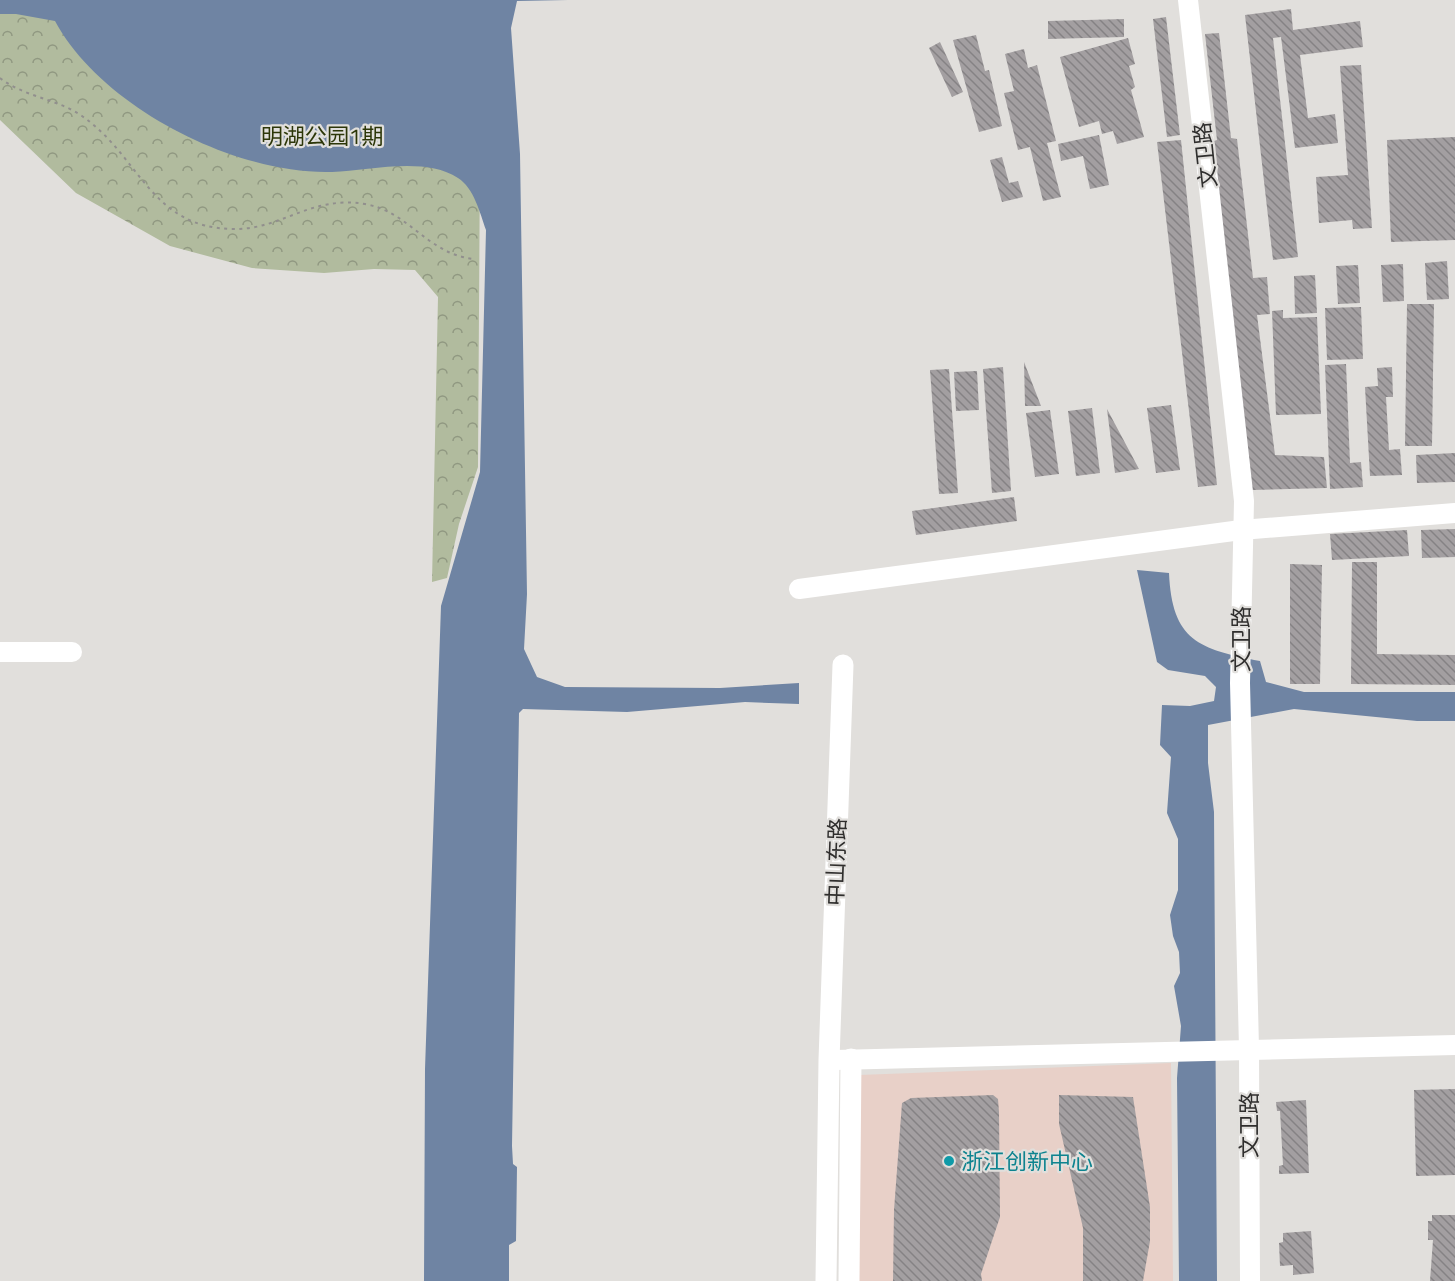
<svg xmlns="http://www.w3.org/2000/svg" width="1455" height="1281" viewBox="0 0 1455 1281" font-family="'Titillium Web','Noto Sans SC',sans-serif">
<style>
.commercial{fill:#e8d0c8}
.park{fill:url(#park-crowns)}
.water{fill:#6f84a3}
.building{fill:url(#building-back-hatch)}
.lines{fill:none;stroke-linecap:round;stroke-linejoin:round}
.path{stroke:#918f8d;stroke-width:2;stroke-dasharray:3 4.5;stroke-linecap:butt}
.secondary{stroke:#fff;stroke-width:20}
.primary{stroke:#fff;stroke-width:21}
.culture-dot{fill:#0f9aa8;stroke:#e1dfdc;stroke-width:2}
.labels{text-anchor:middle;stroke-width:4.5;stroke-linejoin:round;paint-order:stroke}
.park-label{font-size:22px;fill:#2c3608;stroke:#e1dfdc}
.street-label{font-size:22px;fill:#2f2e2d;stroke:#e1dfdc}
.culture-label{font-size:22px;fill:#0d838f;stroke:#e1dfdc;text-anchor:start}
</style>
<defs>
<pattern id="park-crowns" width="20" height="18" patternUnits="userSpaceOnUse" patternTransform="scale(1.5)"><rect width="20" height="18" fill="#b1bb9e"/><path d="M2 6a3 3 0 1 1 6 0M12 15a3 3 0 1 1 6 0" fill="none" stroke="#909881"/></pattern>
<pattern id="building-back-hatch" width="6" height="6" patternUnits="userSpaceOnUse" patternTransform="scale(1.5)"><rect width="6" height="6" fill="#a39fa1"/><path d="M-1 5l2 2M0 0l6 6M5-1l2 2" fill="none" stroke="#858284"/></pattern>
</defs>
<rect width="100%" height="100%" fill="#e1dfdc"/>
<!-- commercial -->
<polygon class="commercial" points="1171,1063 1173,1281 858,1281 859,1075"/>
<!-- park -->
<polygon class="park" points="0,0 481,0 478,467 459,524 447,578 432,582 438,297 415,270 374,269 324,273 252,268 170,246 76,193 0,120"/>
<!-- water -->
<g class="water">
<path d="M0,0h568l-51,1 -6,27 9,126 7,440 -3,55 13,28 28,10 155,1 79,-5v21l-54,-2 -118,10 -104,-3 -4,4 -7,433 1,18 4,3 -1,74 -7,4v36h-85l1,-212 16,-463 39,-134 6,-242c-6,-17 -12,-42 -28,-52 -34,-22 -89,-7 -126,-6 -96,3 -231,-65 -277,-151l-39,-7h-16z"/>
<path d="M1137,570l32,3c3,68 30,76 91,88l6,21 38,10h151v29h-38l-123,-12 -86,16v38l6,49 3,469h-38l-2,-203 4,-52 -7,-40 6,-13 -1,-21 -6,-16 -3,-21 8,-25v-51l-11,-26 4,-56 -11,-12 2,-40 28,1 24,-5 2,-14 -11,-11 -37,-6 -11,-8z"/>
</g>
<!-- building -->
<g class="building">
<polygon points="1291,9 1293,30 1360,21 1363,47 1300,55 1308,118 1335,114 1338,143 1295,148 1281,37 1273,38 1298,257 1273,260 1245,15"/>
<polygon points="1166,17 1180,135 1167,137 1153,19"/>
<polygon points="1124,19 1124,37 1048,39 1048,21"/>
<polygon points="1219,33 1231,138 1237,139 1253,278 1267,277 1270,314 1257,315 1275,455 1324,457 1327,488 1252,490 1211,142 1217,140 1205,34"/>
<polygon points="976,35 985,71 989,70 1002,126 979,132 953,40"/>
<polygon points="1128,38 1135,64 1129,66 1135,87 1131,90 1144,137 1117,144 1113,131 1102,134 1099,121 1079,127 1060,57"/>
<polygon points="940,42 963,92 952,97 929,48"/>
<polygon points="1024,49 1028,68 1037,65 1056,141 1047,143 1061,197 1043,201 1030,147 1018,150 1004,93 1014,91 1005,54"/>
<polygon points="1361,65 1372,228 1353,229 1352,220 1319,223 1316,177 1348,175 1340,66"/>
<polygon points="1099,135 1109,185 1090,189 1083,156 1061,161 1058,144"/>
<polygon points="1455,137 1455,240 1391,242 1387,140"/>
<polygon points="1181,140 1217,485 1198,487 1157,142"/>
<polygon points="1002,157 1009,183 1018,181 1023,197 1002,202 990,160"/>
<polygon points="1447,261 1449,299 1427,300 1425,263"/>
<polygon points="1403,264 1404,301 1383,302 1381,265"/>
<polygon points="1358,265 1360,303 1338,304 1336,266"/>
<polygon points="1315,275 1317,313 1295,314 1294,276"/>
<polygon points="1407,304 1434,304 1432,446 1405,446"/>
<polygon points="1361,307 1363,359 1327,360 1325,308"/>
<polygon points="1283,310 1283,318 1317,317 1321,414 1276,415 1272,311"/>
<polygon points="1024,362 1041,406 1025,406"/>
<polygon points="1346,364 1350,463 1361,462 1363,487 1330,489 1325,365"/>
<polygon points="1003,367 1011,491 992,493 983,369"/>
<polygon points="1392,367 1393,397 1386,397 1389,450 1400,449 1402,475 1370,476 1365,387 1378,386 1377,368"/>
<polygon points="949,369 958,493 939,494 930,370"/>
<polygon points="977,371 979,410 956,411 954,372"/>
<polygon points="1171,405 1180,470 1156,473 1147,408"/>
<polygon points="1092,408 1100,473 1076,476 1068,411"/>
<polygon points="1107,409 1139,469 1115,473"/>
<polygon points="1050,410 1059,474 1035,477 1026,413"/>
<polygon points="1455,453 1455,482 1417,483 1416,455"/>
<polygon points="1014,497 1017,521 916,535 912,511"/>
<polygon points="1455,529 1455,557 1422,558 1421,530"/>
<polygon points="1407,530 1409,556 1332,560 1330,534"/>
<polygon points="1352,562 1377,562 1377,654 1455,655 1455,685 1351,684"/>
<polygon points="1290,564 1322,565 1320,684 1290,684"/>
<polygon points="1455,1089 1455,1175 1416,1176 1414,1090"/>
<polygon points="993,1095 998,1099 999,1112 1000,1217 981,1274 982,1281 893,1281 894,1210 902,1103 911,1098"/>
<polygon points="1059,1095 1133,1097 1150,1207 1150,1241 1143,1281 1083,1281 1083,1228 1059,1124"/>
<polygon points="1306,1100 1309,1173 1279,1174 1279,1166 1283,1165 1280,1111 1277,1111 1276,1102"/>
<polygon points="1432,1215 1455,1215 1455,1281 1430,1281 1433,1240 1428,1240 1428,1221 1432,1221"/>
<polygon points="1311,1231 1314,1273 1293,1275 1293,1265 1280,1266 1279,1243 1283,1242 1283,1233"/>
</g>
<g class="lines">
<!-- path -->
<path class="path" d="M0,78c24,19 58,21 82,38 58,40 68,112 151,113 49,1 77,-34 132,-25 45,8 61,49 108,55"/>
<!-- secondary -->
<g class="secondary">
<polyline points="1188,0 1244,501 1240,683 1249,1048 1250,1281"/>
<polyline points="799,589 1241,530 1455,513"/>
<polyline points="0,652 72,652"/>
<polyline points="835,1060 1455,1045"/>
</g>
<!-- primary -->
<g class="primary">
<polyline points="826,1281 829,1060 843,665"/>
<polyline points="849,1281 851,1059"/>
</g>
</g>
<!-- markers -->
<circle class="culture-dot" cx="949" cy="1161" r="6"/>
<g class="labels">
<!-- park labels -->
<g class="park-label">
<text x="322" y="144">明湖公园1期</text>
</g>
<!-- street labels -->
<g class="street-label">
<text transform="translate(1205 155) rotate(-96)" y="8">文卫路</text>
<text transform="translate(1241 639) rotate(-90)" y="8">文卫路</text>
<text transform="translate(836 862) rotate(-88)" y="8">中山东路</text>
<text transform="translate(1249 1125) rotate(-90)" y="8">文卫路</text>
</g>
<!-- culture labels -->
<g class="culture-label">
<text x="961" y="1169">浙江创新中心</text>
</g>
</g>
</svg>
